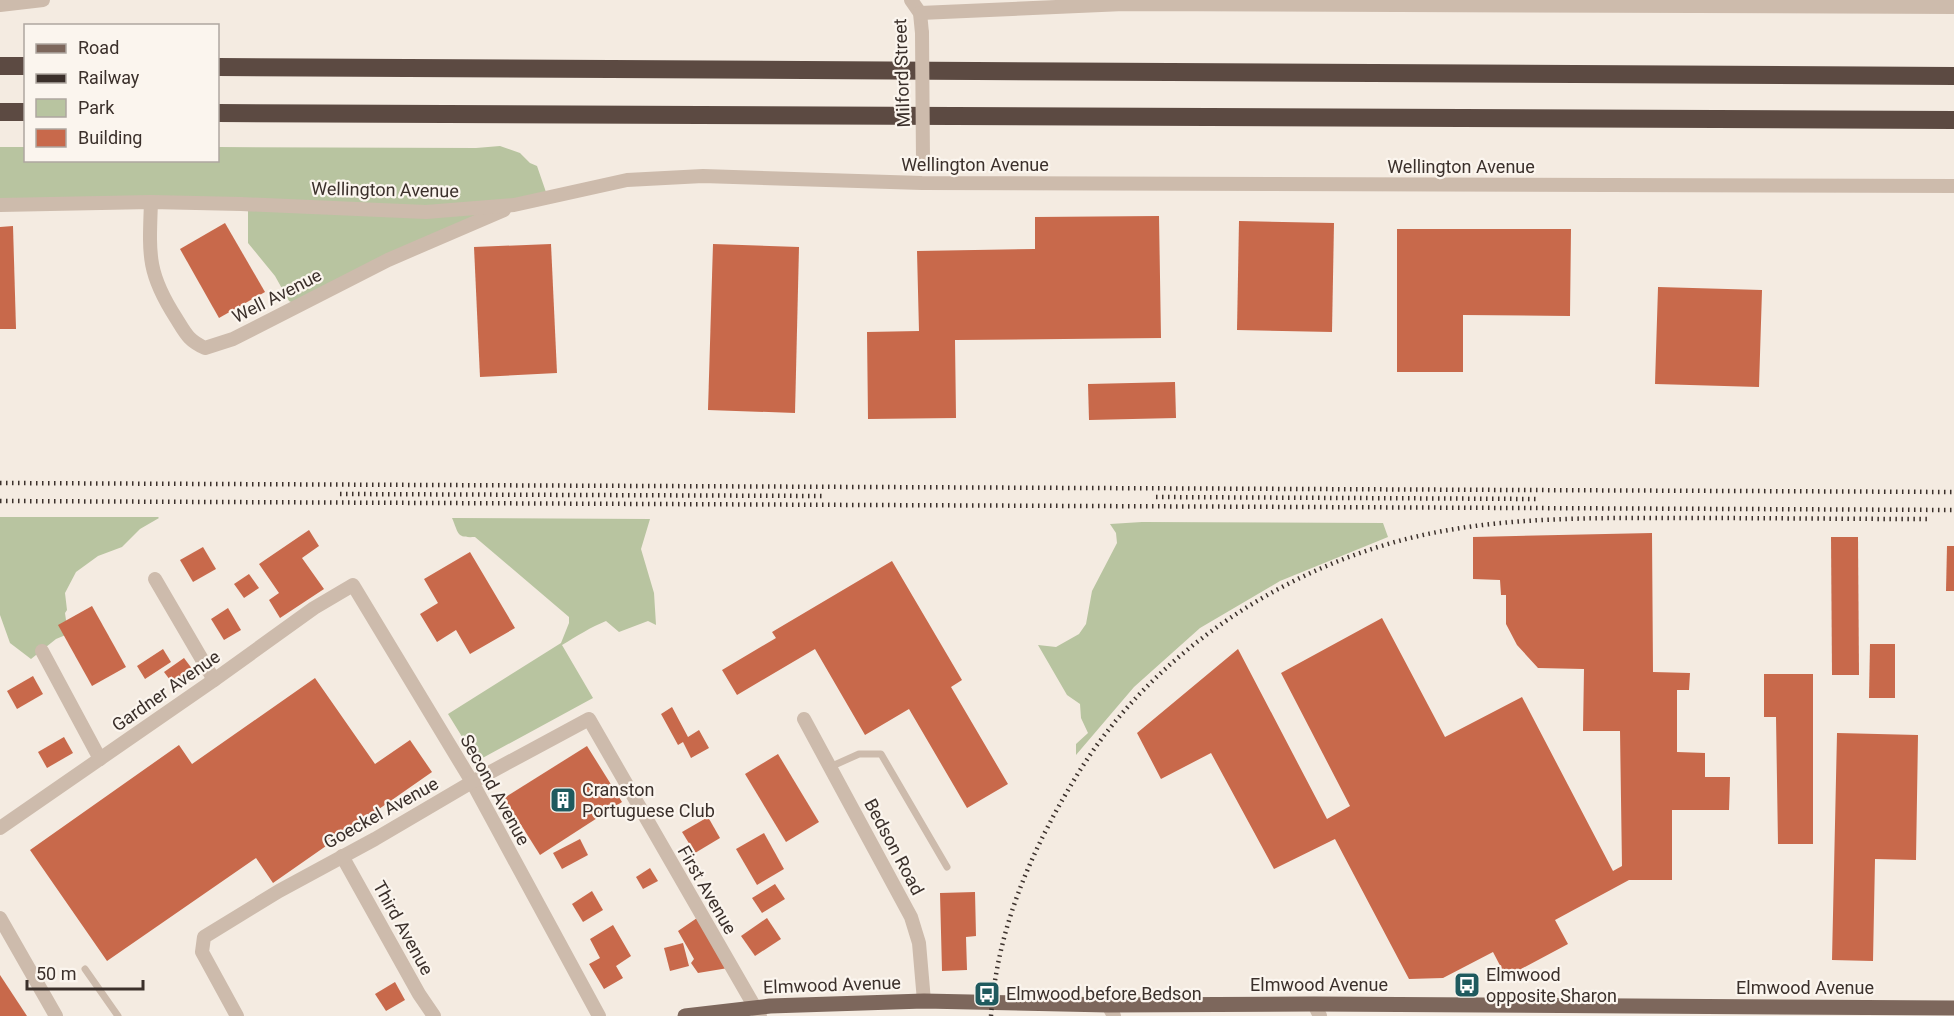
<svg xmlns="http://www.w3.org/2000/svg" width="1954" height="1016" viewBox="0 0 1954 1016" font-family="Roboto,sans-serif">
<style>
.green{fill:#b8c4a0}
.building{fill:#c8694b}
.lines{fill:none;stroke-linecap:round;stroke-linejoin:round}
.service{stroke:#cdbbac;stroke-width:7}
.minor{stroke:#cdbbac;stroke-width:14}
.primary{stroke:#7d675c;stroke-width:15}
.motorway{stroke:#5c4a42;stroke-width:18}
.rail{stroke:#3b302b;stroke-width:4.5;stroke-dasharray:1.5 4.5;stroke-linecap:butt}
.minor-bridge{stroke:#cdbbac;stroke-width:14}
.labels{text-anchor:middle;stroke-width:4.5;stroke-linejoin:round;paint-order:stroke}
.street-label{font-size:18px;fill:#3b302b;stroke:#fbf5ee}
.poi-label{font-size:18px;fill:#3b302b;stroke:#fbf5ee;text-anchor:start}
</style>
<rect width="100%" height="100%" fill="#f4ebe1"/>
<!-- green -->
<g class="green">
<polygon points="500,146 520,153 530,163 537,166 547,195 477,215 293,303 289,301 275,276 248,243 248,205 0,206 0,147 25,147 26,160 218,160 218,147 476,148"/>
<polygon points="0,517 158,517 159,518 140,529 122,547 98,556 76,572 65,593 67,610 65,613 68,634 56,639 31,659 10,643 0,615"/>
<path d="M452,518l198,1 -9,30 13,44 2,32 -8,-4 -29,11 -13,-11c-15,6 -29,15 -44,24l31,53 -116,63 -29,-47 113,-71 8,-20v-6l-94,-80c-19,1 -16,-3 -23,-19z"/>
<polygon points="1142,522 1383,523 1388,537 1280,581 1200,628 1134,687 1076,755 1076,744 1088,733 1081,718 1080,704 1067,695 1038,645 1056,647 1079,634 1086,624 1092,591 1117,543 1116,533 1110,524"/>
</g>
<!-- building -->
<g class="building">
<polygon points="1159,216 1161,338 955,340 956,418 868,419 867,332 919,331 917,251 1035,249 1035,217"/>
<polygon points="1239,221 1334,223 1332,332 1237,330"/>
<polygon points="225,223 265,292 219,318 180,249"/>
<polygon points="13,226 16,329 0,329 0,227"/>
<polygon points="1397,229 1571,229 1570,316 1463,315 1463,372 1397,372"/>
<polygon points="551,244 557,373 480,377 474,247"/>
<polygon points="713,244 799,247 795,413 708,410"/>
<polygon points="1658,287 1762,290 1759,387 1655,384"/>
<polygon points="1175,382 1176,418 1089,420 1088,384"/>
<polygon points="309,530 319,546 302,558 324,589 280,618 269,600 279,593 259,564"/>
<polygon points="1652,533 1653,672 1690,673 1689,690 1677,690 1677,752 1705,753 1705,777 1730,777 1729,810 1672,810 1672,880 1629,880 1555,920 1568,944 1506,977 1493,952 1443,978 1409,979 1335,839 1274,869 1211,753 1161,779 1137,733 1238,649 1327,819 1350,806 1281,673 1382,618 1445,737 1522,697 1613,871 1622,866 1620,731 1583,731 1584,669 1538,668 1517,645 1506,624 1506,595 1501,595 1500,580 1473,579 1473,537"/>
<polygon points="1831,537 1858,537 1859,675 1832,675"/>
<polygon points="1947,546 1954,546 1954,591 1946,591"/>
<polygon points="203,547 216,569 193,582 180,560"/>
<polygon points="470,552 515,628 470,654 456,630 437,642 420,614 438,603 424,579"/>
<polygon points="892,561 962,680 951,687 1008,784 967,808 909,709 865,735 815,649 737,695 722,670 776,638 772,632"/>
<polygon points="249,574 259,588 244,598 234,584"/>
<polygon points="92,606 126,667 92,686 58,625"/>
<polygon points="228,608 241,630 224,640 211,619"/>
<polygon points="1870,644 1895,644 1895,698 1869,698"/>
<polygon points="163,649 171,662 145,679 137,666"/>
<polygon points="184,658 193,670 173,684 164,672"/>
<polygon points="1764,674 1813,674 1813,844 1778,844 1776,717 1764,717"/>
<polygon points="33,676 43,694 17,709 7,691"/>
<polygon points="315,678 375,764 410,740 432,772 273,883 256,858 107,961 30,850 179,745 192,764"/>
<polygon points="672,707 688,737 699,730 709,748 691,758 683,742 678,745 661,714"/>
<polygon points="1837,733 1918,735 1916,860 1875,859 1873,961 1832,960"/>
<polygon points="64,737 73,753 47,768 38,752"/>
<polygon points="587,746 622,802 540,855 504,798"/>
<polygon points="778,754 819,822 786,842 745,774"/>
<polygon points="708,817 720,838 695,853 682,832"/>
<polygon points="764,833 784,869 757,885 736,849"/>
<polygon points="580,839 588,855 562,869 553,853"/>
<polygon points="650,868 658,881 643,889 636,877"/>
<polygon points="775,884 785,899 762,913 752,898"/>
<polygon points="592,891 603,910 583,922 572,904"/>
<polygon points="975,892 976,936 966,937 967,970 942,971 940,893"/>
<polygon points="697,918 728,968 698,973 691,963 694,959 678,931"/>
<polygon points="767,918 781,939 755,956 741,936"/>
<polygon points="613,925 631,956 616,966 623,978 604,989 589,964 600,958 590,939"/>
<polygon points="683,943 689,966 670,971 664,948"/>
<polygon points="0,975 27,1016 0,1016"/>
<polygon points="395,982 405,1000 386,1011 375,994"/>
</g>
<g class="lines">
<!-- service -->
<g class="service">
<polyline points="830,767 859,754 881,754 947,867"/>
<polyline points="85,969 118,1016"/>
</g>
<!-- minor -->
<g class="minor">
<polyline points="911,0 920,13 922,33"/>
<polyline points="0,5 43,0"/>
<polyline points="920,13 1124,4 1954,7"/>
<path d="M151,202c-2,53 -4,71 25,116 10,16 12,22 29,30l28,-9 155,-79 116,-50"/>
<polyline points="0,205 151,202 241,204 426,212 514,205 627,180 703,176 922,183 1954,186"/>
<polyline points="155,579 214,680"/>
<polyline points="42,651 100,759"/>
<polyline points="804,719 911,917 919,943 924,1001"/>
<polyline points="0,828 214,680 314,608 353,585 472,782 599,1016"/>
<polyline points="342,856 419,994 434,1016"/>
<polyline points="0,918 56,1016"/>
<polyline points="1314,1004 1320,1016"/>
<polyline points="1108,1005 1114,1016"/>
<polyline points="237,1016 202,952 204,937 279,891 375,839 472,782 589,719 760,1016"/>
</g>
<!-- primary -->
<polyline class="primary" points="685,1016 770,1006 924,1001 1108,1005 1314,1004 1954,1008"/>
<!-- motorway -->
<g class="motorway">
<polyline points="0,66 26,66"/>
<polyline points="218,67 1954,76"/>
<polyline points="0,112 26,112"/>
<polyline points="218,113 1954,120"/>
</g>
<!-- rail -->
<g class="rail">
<polyline points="0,483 1954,492"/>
<polyline points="340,494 826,496"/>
<polyline points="1156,497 1537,499"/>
<polyline points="0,501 1954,510"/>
<path d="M991,1016c6,-86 39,-163 83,-236 69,-116 191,-202 321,-238 93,-26 191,-24 286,-24 83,0 165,1 247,1"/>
</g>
<!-- minor-bridge -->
<polyline class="minor-bridge" points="922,33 923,162"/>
</g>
<!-- icons -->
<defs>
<g id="building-square" transform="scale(1.35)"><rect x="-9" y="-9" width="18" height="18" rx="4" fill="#1f5a5e" stroke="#fbf5ee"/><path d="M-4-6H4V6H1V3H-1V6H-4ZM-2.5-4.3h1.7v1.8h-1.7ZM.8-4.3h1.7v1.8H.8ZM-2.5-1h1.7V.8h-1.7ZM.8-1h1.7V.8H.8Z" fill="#fff"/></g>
<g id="bus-square" transform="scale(1.35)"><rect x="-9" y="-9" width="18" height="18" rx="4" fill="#1f5a5e" stroke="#fbf5ee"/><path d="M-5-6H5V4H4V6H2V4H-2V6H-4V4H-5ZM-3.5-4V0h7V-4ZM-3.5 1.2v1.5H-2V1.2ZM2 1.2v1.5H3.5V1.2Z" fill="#fff"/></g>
</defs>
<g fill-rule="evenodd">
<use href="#building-square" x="563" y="800"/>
<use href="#bus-square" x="1467" y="985"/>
<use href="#bus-square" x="987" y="994"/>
</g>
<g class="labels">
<!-- street labels -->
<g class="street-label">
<text transform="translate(902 73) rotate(-92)" y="6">Milford Street</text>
<text x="975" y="171">Wellington Avenue</text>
<text x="1461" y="173">Wellington Avenue</text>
<text transform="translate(385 190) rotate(1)" y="6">Wellington Avenue</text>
<text transform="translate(277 296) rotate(-27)" y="6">Well Avenue</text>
<text transform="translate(166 691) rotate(-35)" y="6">Gardner Avenue</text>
<text transform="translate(495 790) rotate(61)" y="6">Second Avenue</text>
<text transform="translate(381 813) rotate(-29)" y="6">Goeckel Avenue</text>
<text transform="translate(894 847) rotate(62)" y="6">Bedson Road</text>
<text transform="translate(707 890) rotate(60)" y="6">First Avenue</text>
<text transform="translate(403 928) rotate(61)" y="6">Third Avenue</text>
<text transform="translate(832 985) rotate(-2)" y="6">Elmwood Avenue</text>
<text x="1319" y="991">Elmwood Avenue</text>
<text x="1805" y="994">Elmwood Avenue</text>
</g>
<!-- poi labels -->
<g class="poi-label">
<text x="582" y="796">Cranston<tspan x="582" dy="21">Portuguese Club</tspan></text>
<text x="1486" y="981">Elmwood<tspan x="1486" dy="21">opposite Sharon</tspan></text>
<text x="1006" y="1000">Elmwood before Bedson</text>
</g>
</g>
<!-- legend -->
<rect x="24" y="24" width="195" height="138" fill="#fbf5ee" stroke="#aea6a0" stroke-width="1.5"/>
<rect x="36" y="44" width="30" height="9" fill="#7d675c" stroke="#aea6a0" stroke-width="1.5"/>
<text x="78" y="54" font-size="18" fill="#3b302b">Road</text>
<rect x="36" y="74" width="30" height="9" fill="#3b302b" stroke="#aea6a0" stroke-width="1.5"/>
<text x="78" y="84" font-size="18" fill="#3b302b">Railway</text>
<rect x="36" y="99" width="30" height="18" fill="#b8c4a0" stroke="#aea6a0" stroke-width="1.5"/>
<text x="78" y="114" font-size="18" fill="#3b302b">Park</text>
<rect x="36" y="129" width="30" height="18" fill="#c8694b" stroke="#aea6a0" stroke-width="1.5"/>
<text x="78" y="144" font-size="18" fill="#3b302b">Building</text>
<!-- scale -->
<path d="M27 980v9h116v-9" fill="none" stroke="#3b302b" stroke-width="3"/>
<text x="36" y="980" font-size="18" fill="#3b302b" stroke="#fbf5ee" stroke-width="4.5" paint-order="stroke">50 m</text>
</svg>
